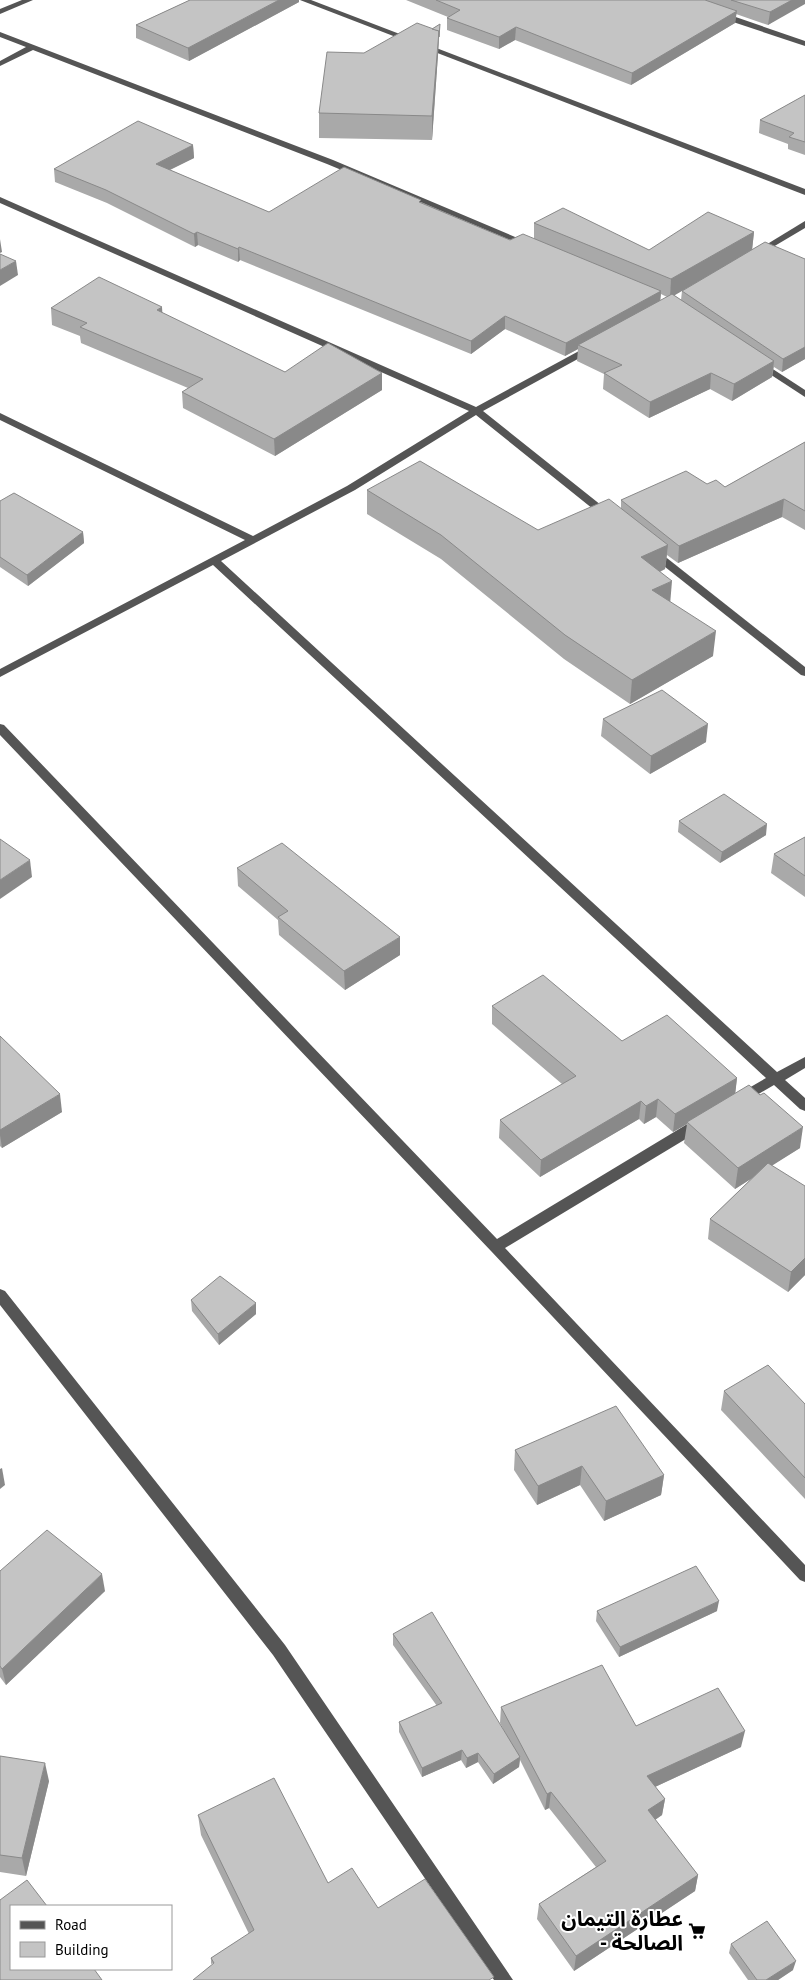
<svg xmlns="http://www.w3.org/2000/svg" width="805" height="1980" viewBox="0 0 805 1980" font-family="'PT Sans','Noto Sans Arabic',sans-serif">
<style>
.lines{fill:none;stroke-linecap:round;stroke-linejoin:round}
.minor{fill:#555;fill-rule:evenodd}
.wall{fill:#a9a9a9;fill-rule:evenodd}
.shaded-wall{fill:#898989}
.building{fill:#c4c4c4;stroke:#898989}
.labels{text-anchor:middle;stroke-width:4;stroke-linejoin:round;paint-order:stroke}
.near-poi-label{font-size:21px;font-weight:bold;fill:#000;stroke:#fff;text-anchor:end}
</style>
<rect width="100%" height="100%" fill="#fff"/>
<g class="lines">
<!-- minor -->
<g class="minor">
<polygon points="22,0 33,0 0,14 0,9"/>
<polygon points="300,0 311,0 805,189 805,195"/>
<polygon points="718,13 724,13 805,41 805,46 718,17"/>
<polygon points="0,32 333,160 534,245 530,248 527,247 327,164 33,50 0,66 0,61 26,47 0,37"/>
<polygon points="0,197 476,407 590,345 596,345 596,349 483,411 611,513 611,517 603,517 476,415 355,490 221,561 777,1072 805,1057 805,1068 785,1080 805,1098 805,1111 800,1109 774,1085 745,1102 735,1102 733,1099 735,1096 766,1078 213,565 0,677 0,669 245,540 0,420 0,413 253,536 347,486 469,411 0,203"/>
<polygon points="805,221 805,228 761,254 755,254 754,252"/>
<polygon points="759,360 805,390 805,397 756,365 754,363"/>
<polygon points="654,550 658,551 805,667 805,676 801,675 650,555 649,553 650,551"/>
<polygon points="0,724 4,725 497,1239 694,1120 704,1120 706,1124 704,1128 505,1248 805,1565 805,1582 800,1580 491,1251 0,735"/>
<polygon points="0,1289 5,1291 285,1645 513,1980 494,1980 273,1655 0,1305"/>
</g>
</g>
<!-- wall -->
<g class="wall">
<polygon points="190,0 299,0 299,2 189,61 136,38 136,25"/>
<polygon points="406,0 805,0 768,25 736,14 735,23 631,85 515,40 499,49 447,30 447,18 448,17"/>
<polygon points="440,24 432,140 319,138 319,113 364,53 432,29"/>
<polygon points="805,95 805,155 788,149 788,144 759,133 760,120"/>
<path d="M193,145l1,13 -24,12 99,42 152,-10 89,38 24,-1v-16l115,27 105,-18 -2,18 53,9v100l-23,13 -8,-5 -2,10 -40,24 -22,-12 -61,29 -46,-29 1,-15 -27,-13 1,-12 -13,7 -60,-27 -34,25 -231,-94 -2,2 -40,-17 -3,2 -88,-44 -52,-21 -1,-13zM714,272l-32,19 -1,9 -7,-5zM661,294l6,3 -7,4z"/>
<polygon points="162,307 162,313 285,372 382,373 382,390 275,456 183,408 182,392 188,388 81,343 80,336 52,325 51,308"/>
<polygon points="805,442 805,530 782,517 678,563 667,555 665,569 660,572 670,602 713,656 630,704 564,659 441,559 367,514 367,490 538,530 621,508 621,500 707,484 725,487"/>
<polygon points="0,501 83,532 84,543 28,586 0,567"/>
<polygon points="603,719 706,742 650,774 601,736"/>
<polygon points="679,821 766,835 720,863 678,832"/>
<polygon points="805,837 805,897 771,873 774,854"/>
<polygon points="237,868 400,955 345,990 279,935 278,920 238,886"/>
<polygon points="492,1006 622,1041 737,1078 735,1093 800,1148 772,1165 805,1275 788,1292 708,1239 710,1219 752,1178 735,1189 684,1143 687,1124 673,1132 656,1117 644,1124 639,1119 540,1177 499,1138 500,1120 562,1084 492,1024"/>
<polygon points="0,1036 62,1112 2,1148 0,1146"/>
<polygon points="191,1300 256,1314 219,1345 192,1311"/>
<polygon points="724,1391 805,1404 805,1499 721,1410"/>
<polygon points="515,1450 664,1475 661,1495 604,1521 580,1485 537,1505 514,1470"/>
<polygon points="0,1571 105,1591 6,1685 0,1677"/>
<polygon points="597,1611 717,1611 619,1657 596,1621"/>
<polygon points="393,1634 507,1736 500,1723 501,1707 636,1726 741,1747 655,1787 665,1799 662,1815 655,1820 698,1875 695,1891 574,1971 537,1919 539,1904 596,1867 549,1808 545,1810 520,1760 519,1767 493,1784 478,1762 466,1768 461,1760 422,1777 399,1732 399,1722 437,1706 393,1645"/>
<polygon points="0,1756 49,1781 26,1876 0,1872"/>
<polygon points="198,1815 328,1883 378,1908 211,1964 211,1958 249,1934 201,1835"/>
<polygon points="731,1944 793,1970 778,1980 748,1980 729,1953"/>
</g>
<!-- shaded-wall -->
<g class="shaded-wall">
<polygon points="279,0 299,0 299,2 189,61 188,48"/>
<polygon points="792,0 805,0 805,4 768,25 770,12"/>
<polygon points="737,11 735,23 631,85 632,73"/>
<polygon points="516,27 515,40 499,49 499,37"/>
<polygon points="439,31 438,55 432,140 432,116"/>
<polygon points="193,145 194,158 157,176 156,164"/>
<polygon points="197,232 198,245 195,247 194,234"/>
<polygon points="754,232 752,250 670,298 671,279"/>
<polygon points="0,239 2,252 0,253"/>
<polygon points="239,247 240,260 238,262 238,249"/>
<polygon points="16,261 18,275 0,286 0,270"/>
<polygon points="661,291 660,304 578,345 578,349 565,356 566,343"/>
<polygon points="162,307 163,324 157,310"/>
<polygon points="505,316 505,329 471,354 471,341"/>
<polygon points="805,347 805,359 782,372 783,359"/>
<polygon points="774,361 772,377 732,401 734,384"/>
<polygon points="382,373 382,390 275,456 274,439"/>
<polygon points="711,373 710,389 649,418 650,402"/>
<polygon points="784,499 782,517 678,563 679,546"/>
<polygon points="83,532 84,543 28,586 27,575"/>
<polygon points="668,545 665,569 639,581 641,557"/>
<polygon points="672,581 670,605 652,590"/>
<polygon points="716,631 713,656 630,704 632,680"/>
<polygon points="708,724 706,742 650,774 651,756"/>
<polygon points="767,824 766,835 720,863 722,852"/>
<polygon points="30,860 32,877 0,899 0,880"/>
<polygon points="400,937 400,955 345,990 344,971"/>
<polygon points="737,1078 735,1096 687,1122 687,1124 673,1132 675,1114"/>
<polygon points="60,1094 62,1112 2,1148 0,1135 0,1130"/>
<polygon points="658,1099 656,1117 644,1124 646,1106"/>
<polygon points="641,1101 639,1119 540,1177 541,1160"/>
<polygon points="803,1127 800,1148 735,1189 738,1168"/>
<polygon points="805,1258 805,1275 788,1292 791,1272"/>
<polygon points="256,1303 256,1314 219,1345 218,1334"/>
<polygon points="582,1466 580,1485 537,1505 538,1486"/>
<polygon points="2,1468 5,1485 0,1489 0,1469"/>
<polygon points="664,1475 661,1495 604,1521 606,1501"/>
<polygon points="102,1574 105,1591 6,1685 2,1669"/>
<polygon points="719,1601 717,1611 619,1657 620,1647"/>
<polygon points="745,1731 741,1747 644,1792 647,1776"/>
<polygon points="462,1750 461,1760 422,1777 422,1768"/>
<polygon points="478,1753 478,1762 466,1768 467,1758"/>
<polygon points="520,1757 519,1767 493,1784 494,1774"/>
<polygon points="45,1763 49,1781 26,1876 22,1858"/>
<polygon points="551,1792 549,1808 545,1810 547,1794"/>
<polygon points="665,1799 662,1815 646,1826 648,1810"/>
<polygon points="698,1875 695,1891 574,1971 576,1956"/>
<polygon points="796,1961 793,1970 778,1980 766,1980"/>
</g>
<!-- building -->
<g class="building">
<polygon points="190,0 279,0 188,48 136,25"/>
<polygon points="436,0 705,0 737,11 632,73 516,27 499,37 447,18 460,10"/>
<polygon points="731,0 792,0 770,12"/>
<polygon points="417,23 439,31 432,116 319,113 327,52 364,53"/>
<polygon points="440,24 439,37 439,31 432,29"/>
<polygon points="805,95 805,142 789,137 794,133 760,120"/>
<polygon points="138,121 193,145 156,164 269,212 344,167 421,200 419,202 510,240 523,234 661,291 566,343 505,316 471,341 239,247 238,249 197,232 194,234 106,190 54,169"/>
<polygon points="563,208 649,250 708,212 754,232 671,279 534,223"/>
<polygon points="765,242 805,259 805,347 783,359 682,291"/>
<polygon points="0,254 16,261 0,270"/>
<polygon points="99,277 162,307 157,310 285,372 328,343 382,373 274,439 182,392 203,379 80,327 87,323 51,308"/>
<polygon points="672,294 774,361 734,384 711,373 650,402 604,373 622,365 578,345"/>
<polygon points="805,442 805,511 784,499 679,546 621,500 686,471 707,484 716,480 725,487"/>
<polygon points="420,461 538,530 609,499 668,545 641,557 672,581 652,590 716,631 632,680 565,635 441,535 367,490"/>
<polygon points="14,493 83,532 27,575 0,557 0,501"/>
<polygon points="662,690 708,724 651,756 603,719"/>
<polygon points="724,794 767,824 722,852 679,821"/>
<polygon points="805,837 805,876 774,854"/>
<polygon points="0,839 30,860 0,880"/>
<polygon points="282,843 400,937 344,971 278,917 288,911 237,868"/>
<polygon points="543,975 622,1041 667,1015 737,1078 675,1114 658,1099 646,1106 641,1101 541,1160 500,1120 576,1076 492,1006"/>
<polygon points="0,1036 60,1094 0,1130"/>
<polygon points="749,1085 760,1095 764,1093 803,1127 738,1168 687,1122"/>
<polygon points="768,1163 805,1186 805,1258 791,1272 710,1219"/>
<polygon points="220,1276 256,1303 218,1334 191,1300"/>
<polygon points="768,1365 805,1404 805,1478 724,1391"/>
<polygon points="616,1406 664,1475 606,1501 582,1466 538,1486 515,1450"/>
<polygon points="47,1530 102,1574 2,1669 0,1666 0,1571"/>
<polygon points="696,1566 719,1601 620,1647 597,1611"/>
<polygon points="432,1612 520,1757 494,1774 478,1753 467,1758 462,1750 422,1768 399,1722 442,1703 393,1634"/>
<polygon points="602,1665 636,1726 718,1688 745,1731 647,1776 665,1799 648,1810 698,1875 576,1956 539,1904 606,1861 551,1792 547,1794 501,1707"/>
<polygon points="0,1756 45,1763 22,1858 0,1855"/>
<polygon points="274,1778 328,1883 352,1868 378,1908 425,1879 494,1977 489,1980 193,1980 214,1963 211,1958 254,1930 198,1815"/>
<polygon points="27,1880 47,1906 11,1906 11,1969 94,1969 102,1980 0,1980 0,1900"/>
<polygon points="767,1921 796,1961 766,1980 757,1980 731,1944"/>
</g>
<!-- icons -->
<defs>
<g id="supermarket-bare" transform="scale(1.35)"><path d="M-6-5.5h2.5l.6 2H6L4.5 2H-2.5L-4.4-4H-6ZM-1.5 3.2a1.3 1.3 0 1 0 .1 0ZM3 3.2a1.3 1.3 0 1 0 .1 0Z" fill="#000" stroke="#fff" stroke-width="2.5" paint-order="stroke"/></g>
</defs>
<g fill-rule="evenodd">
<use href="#supermarket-bare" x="697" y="1931"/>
</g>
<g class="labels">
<!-- near-poi labels -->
<g class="near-poi-label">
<text x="683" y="1926">عطارة التيمان<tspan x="683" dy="24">- الصالحة</tspan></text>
</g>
</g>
<!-- legend -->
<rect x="10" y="1905" width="162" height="65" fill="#ffffff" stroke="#999999"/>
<rect x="20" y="1921" width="25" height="8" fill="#555555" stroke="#999999"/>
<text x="55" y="1930" font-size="15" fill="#000000">Road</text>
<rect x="20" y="1942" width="25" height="15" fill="#c4c4c4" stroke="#999999"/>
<text x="55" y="1955" font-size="15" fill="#000000">Building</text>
</svg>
